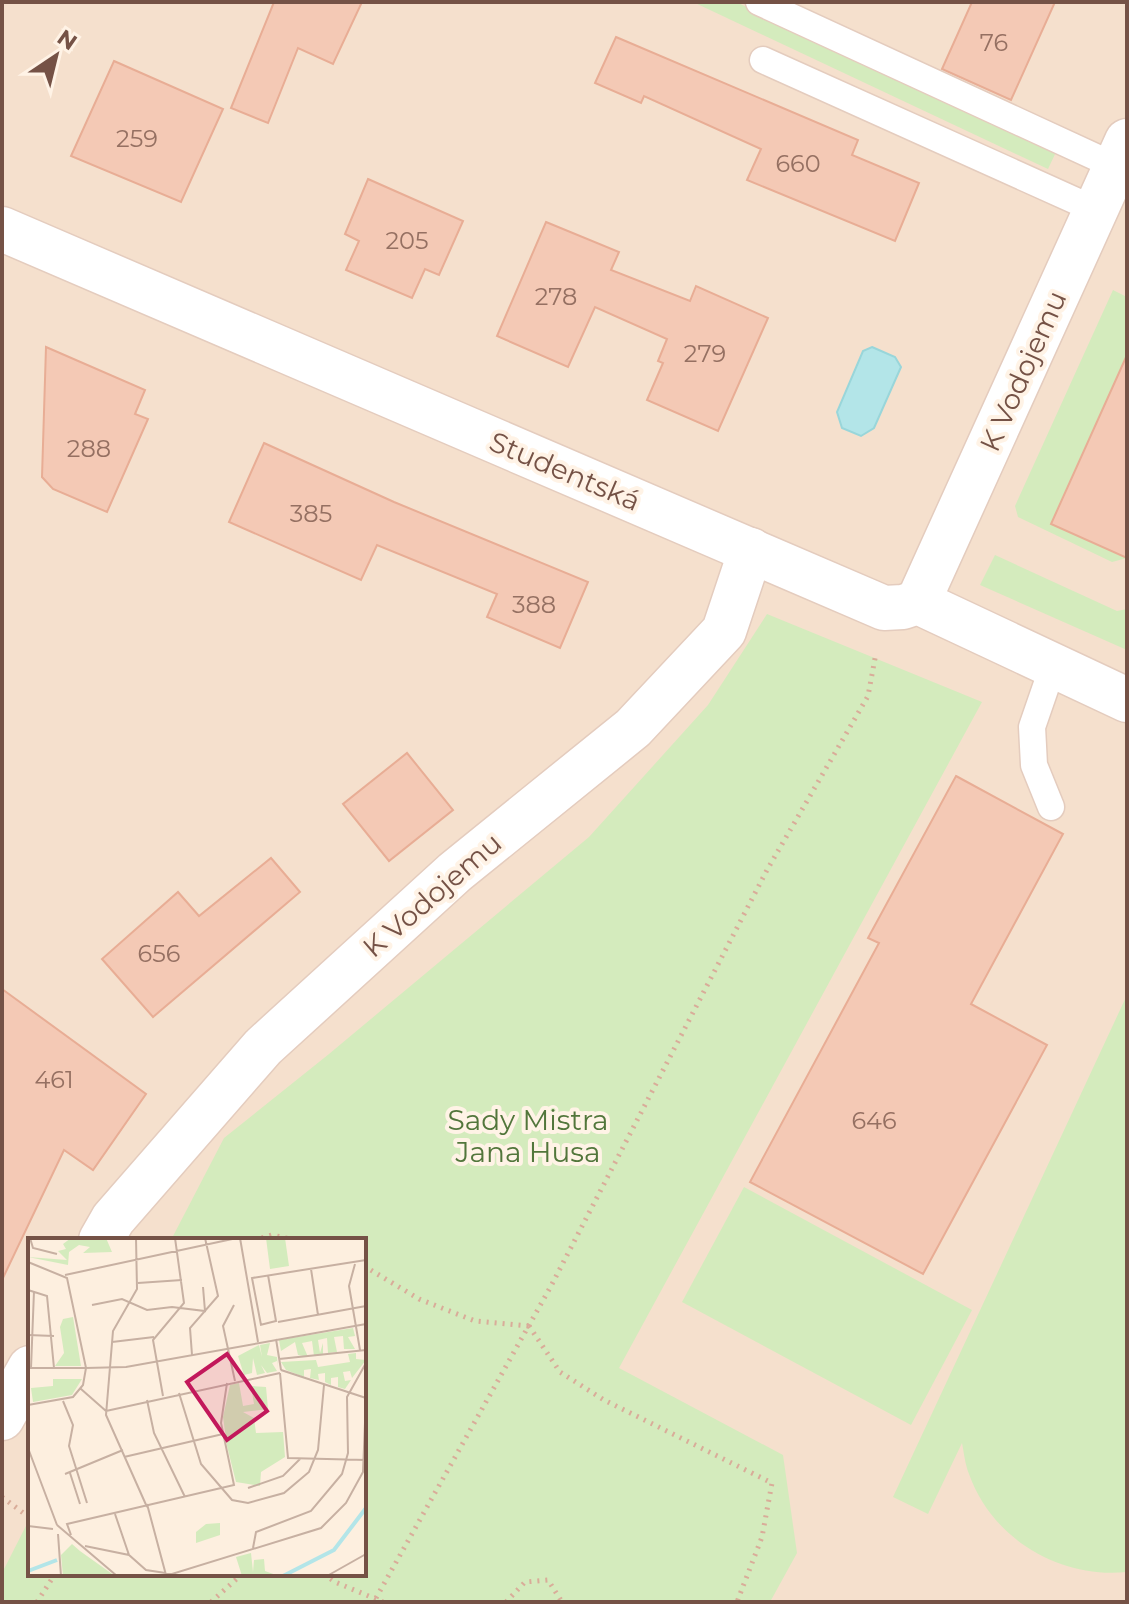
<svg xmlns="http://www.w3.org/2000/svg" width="1129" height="1604" viewBox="0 0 1129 1604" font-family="Montserrat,sans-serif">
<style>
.residential{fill:#f5e0cd;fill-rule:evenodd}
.green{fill:#d4ebbd}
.water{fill:#b3e5e8;stroke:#99d6da;stroke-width:2}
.building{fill:#f4c9b5;stroke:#e8ad95;stroke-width:2}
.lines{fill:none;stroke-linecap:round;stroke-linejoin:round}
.lane-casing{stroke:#e4ccbe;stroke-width:29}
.street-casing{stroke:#e4ccbe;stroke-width:47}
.path{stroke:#d9ac99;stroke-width:5;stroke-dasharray:2 6;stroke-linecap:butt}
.lane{stroke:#fff;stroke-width:26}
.street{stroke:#fff;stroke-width:44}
.labels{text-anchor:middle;stroke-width:8;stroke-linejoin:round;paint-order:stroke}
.number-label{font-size:24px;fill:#957062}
.street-label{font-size:28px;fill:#755246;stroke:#fff3e6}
.park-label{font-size:28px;fill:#52763b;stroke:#fff3e6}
.inset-river{fill:none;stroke:#b3e5e8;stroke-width:4}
.inset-road{fill:none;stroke:#c7b0a2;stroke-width:2}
.view{fill:#c2185b;fill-opacity:0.15;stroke:#c2185b;stroke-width:4}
.inset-edge{fill:none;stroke:#755246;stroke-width:4}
</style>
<rect width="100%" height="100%" fill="#fdefdf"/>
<!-- residential -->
<path class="residential" d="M2,2h1125v1600h-1125zM30,1240h334v334h-334z"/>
<!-- green -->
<g class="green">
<polygon points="693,2 736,2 1057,150 1048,169"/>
<polygon points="1113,290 1127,297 1127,355 1051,523 1127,558 1112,562 1018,517 1015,506"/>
<polygon points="995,555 1117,611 1127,609 1127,650 980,585"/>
<polygon points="767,614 982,702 619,1368 783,1455 797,1553 770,1602 2,1602 2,1573 30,1518 30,1574 364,1574 364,1240 171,1240 224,1138 329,1054 589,837 708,705"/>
<path d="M1127,995v577c-67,7 -135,-33 -158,-98 -4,-10 -5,-21 -7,-31l-34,71 -35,-17z"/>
<polygon points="744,1187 972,1310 911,1425 682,1302"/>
</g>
<!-- water -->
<polygon class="water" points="872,347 895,357 901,367 874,428 861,436 842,428 837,412 863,351"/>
<!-- building -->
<g class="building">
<polygon points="274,2 362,2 333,64 298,48 268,123 231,108"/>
<polygon points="972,2 1055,2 1011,100 942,69"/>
<polygon points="616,37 858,140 852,155 919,183 895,241 747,180 761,149 644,96 641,103 595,83"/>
<polygon points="114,61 223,109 181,202 71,156"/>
<polygon points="368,179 463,221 439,275 425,269 412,298 346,270 359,241 345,234"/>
<polygon points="546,222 619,252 611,270 690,301 696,286 768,318 718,431 647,400 663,363 658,361 667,339 595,307 568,367 497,336"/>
<polygon points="46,347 145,390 135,414 148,419 107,512 53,489 42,477"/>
<polygon points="1127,355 1127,558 1051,524"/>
<polygon points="264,443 394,502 588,582 560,648 487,617 497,594 377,545 361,580 229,522"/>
<polygon points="407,753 453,810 389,861 343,804"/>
<polygon points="956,776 1063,834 971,1004 1047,1045 923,1274 750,1182 879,943 868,938"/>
<polygon points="271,858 300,892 153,1017 102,959 178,892 199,916"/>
<polygon points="2,989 146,1094 93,1170 64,1150 2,1280"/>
</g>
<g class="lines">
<!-- lane casing -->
<g class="lane-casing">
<g id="lane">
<polyline points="759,2 1115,166"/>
<polyline points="763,60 1096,210"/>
<polyline points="1051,807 1034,765 1032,727 1053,666"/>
</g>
</g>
<!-- street casing -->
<g class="street-casing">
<g id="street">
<polyline points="2,229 884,608 903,607 918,602 1127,700"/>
<polyline points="918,602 1127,141"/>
<polyline points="101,1240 113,1219 263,1047 455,872 633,728 724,631 751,550"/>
<polyline points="2,1418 30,1368"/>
</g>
</g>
<!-- path -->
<g class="path">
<polyline points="254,1240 272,1235 295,1240"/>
<polyline points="364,1266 419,1299 475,1321 529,1326"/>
<polyline points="529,1326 560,1372 604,1400 772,1483 762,1537 737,1602"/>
<polyline points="2,1497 30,1518"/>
<polyline points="324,1574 335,1582 383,1602"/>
<polyline points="376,1598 551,1286 767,870 868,696 876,653"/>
<polyline points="37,1602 55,1574"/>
<polyline points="211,1602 242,1574"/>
<polyline points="506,1602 525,1582 548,1580 562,1602"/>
</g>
<!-- lane -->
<use href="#lane" class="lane"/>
<!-- street -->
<use href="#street" class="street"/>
</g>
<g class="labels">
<!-- number labels -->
<g class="number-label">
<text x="994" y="51">76</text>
<text x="137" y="147">259</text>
<text x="798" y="172">660</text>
<text x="407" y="249">205</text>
<text x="556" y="305">278</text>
<text x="705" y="362">279</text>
<text x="89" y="457">288</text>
<text x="311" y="522">385</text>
<text x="534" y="613">388</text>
<text x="159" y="962">656</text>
<text x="54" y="1088">461</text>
<text x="874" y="1129">646</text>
</g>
<!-- street labels -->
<g class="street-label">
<text transform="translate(1023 371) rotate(-66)" y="10">K Vodojemu</text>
<text transform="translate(565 471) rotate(23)" y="10">Studentská</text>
<text transform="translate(432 895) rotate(-41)" y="10">K Vodojemu</text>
</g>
<!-- park labels -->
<g class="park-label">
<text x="528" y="1130">Sady Mistra<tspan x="528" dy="32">Jana Husa</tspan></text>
</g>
</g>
<!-- overview -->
<g transform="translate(28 1238)">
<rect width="338" height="338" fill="#fdefdf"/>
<path d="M43,0h35l6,14 -29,1 7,-6 -11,-2 -10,7 -1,13 -40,-8 39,3 -9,-9 8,-2 -3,-5zM238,0h19l4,28 -19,3zM45,79l8,49h-26l9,-13 -4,-26 3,-8zM325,90l2,8 -7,1 7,12h-11l-1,-13 -9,1 3,15 -9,1 -1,-15 -9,2 2,13 3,-10v12l-9,1 -2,-15 -10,2 6,14 -10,-2 -3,-13 -14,9 -2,-11zM242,105l-3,12 10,2 1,12 -1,-8 -5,2 5,8 -10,2 -6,-8 4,8 -8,2 -4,-17 -1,15 -8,2 -6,-19 21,-11 3,12 -2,-12zM328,115v6l10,1 -14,18 -2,-7 -7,1 2,9 6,-1 -6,9 -7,-2v-10l-7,1v7l-6,-3v-9l-7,1 1,6 -9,-2 1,-9 -7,1v7l-18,-7 -5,-8 35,-2 2,7 32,-5 -2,-8zM25,141h29l-10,16 -39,7 -2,-14 22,-2zM211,145l4,23 11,-2 -3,-18 15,1 2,22 -25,3 11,6 2,15 27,-1 2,25 -24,15 -1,14 -24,-4 -9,-36 -4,-29 7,-32zM178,286l14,-1v12l-24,8v-11zM44,306l8,7 35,25h-52l-2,-21zM223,315l2,19 1,-12 10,-1 1,12 11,4 -34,1 -6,-19z" fill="#d4ebbd"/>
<path class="inset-river" d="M0,333l29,-11M255,338l51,-26 32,-42"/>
<path class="inset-road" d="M2,0l3,10 24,6M108,0l1,51 -24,42 -7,84 41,92M212,0l18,104M0,24l39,16 19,90 40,-1 240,-43M327,26l-6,22 11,64M283,31l7,46M37,37l172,-37M110,45l44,-3M0,52l19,6 7,72M64,67l30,-6 25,11 25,-3 33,4 -2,-24M206,67l-11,21 12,55M250,84l88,-16M232,87l16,-4 -8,-46M233,87l-9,-47 114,-18M0,97l26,1M248,101l5,31M84,104l42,-5M164,117l-2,-27 28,-32 -13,-58M251,121l87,-9M0,130h58l-3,17 -10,12 -45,8M3,130l3,-77M253,132l85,28M252,135l8,85 78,2M53,151l25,22M151,155l22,71 31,36 16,3 36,-10 25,-21 9,-22 6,-65M135,158l-10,-56 31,-37 -9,-65M119,162l7,33 31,64M35,163l10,24 -4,21 18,57M78,173l174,-38M0,210l29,77M96,219l99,-23M42,235l10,31M37,236l58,-24M220,250l35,-12 17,-17M119,266l19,71M87,276l14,41M29,287l60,51M0,288l25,3M30,296l3,42M43,297l-4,-11 167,-39 -13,-62 6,-40M57,308l44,9 17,15 26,4 149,-46 25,-25 17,-31 3,-74M225,310l3,-16 55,-21 31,-37 6,-21 -1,-56 19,-34M299,338l39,-22"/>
<path class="view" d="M199,116l40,57 -40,29 -40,-58z"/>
<rect width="338" height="338" class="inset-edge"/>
</g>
<!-- border -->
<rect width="1129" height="1604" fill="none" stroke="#755246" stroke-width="8"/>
<!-- north arrow -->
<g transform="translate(56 56) rotate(35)" stroke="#fff3e6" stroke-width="6" paint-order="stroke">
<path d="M0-6L14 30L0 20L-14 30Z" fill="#755246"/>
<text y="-12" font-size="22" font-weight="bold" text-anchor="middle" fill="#755246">N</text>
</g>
</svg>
